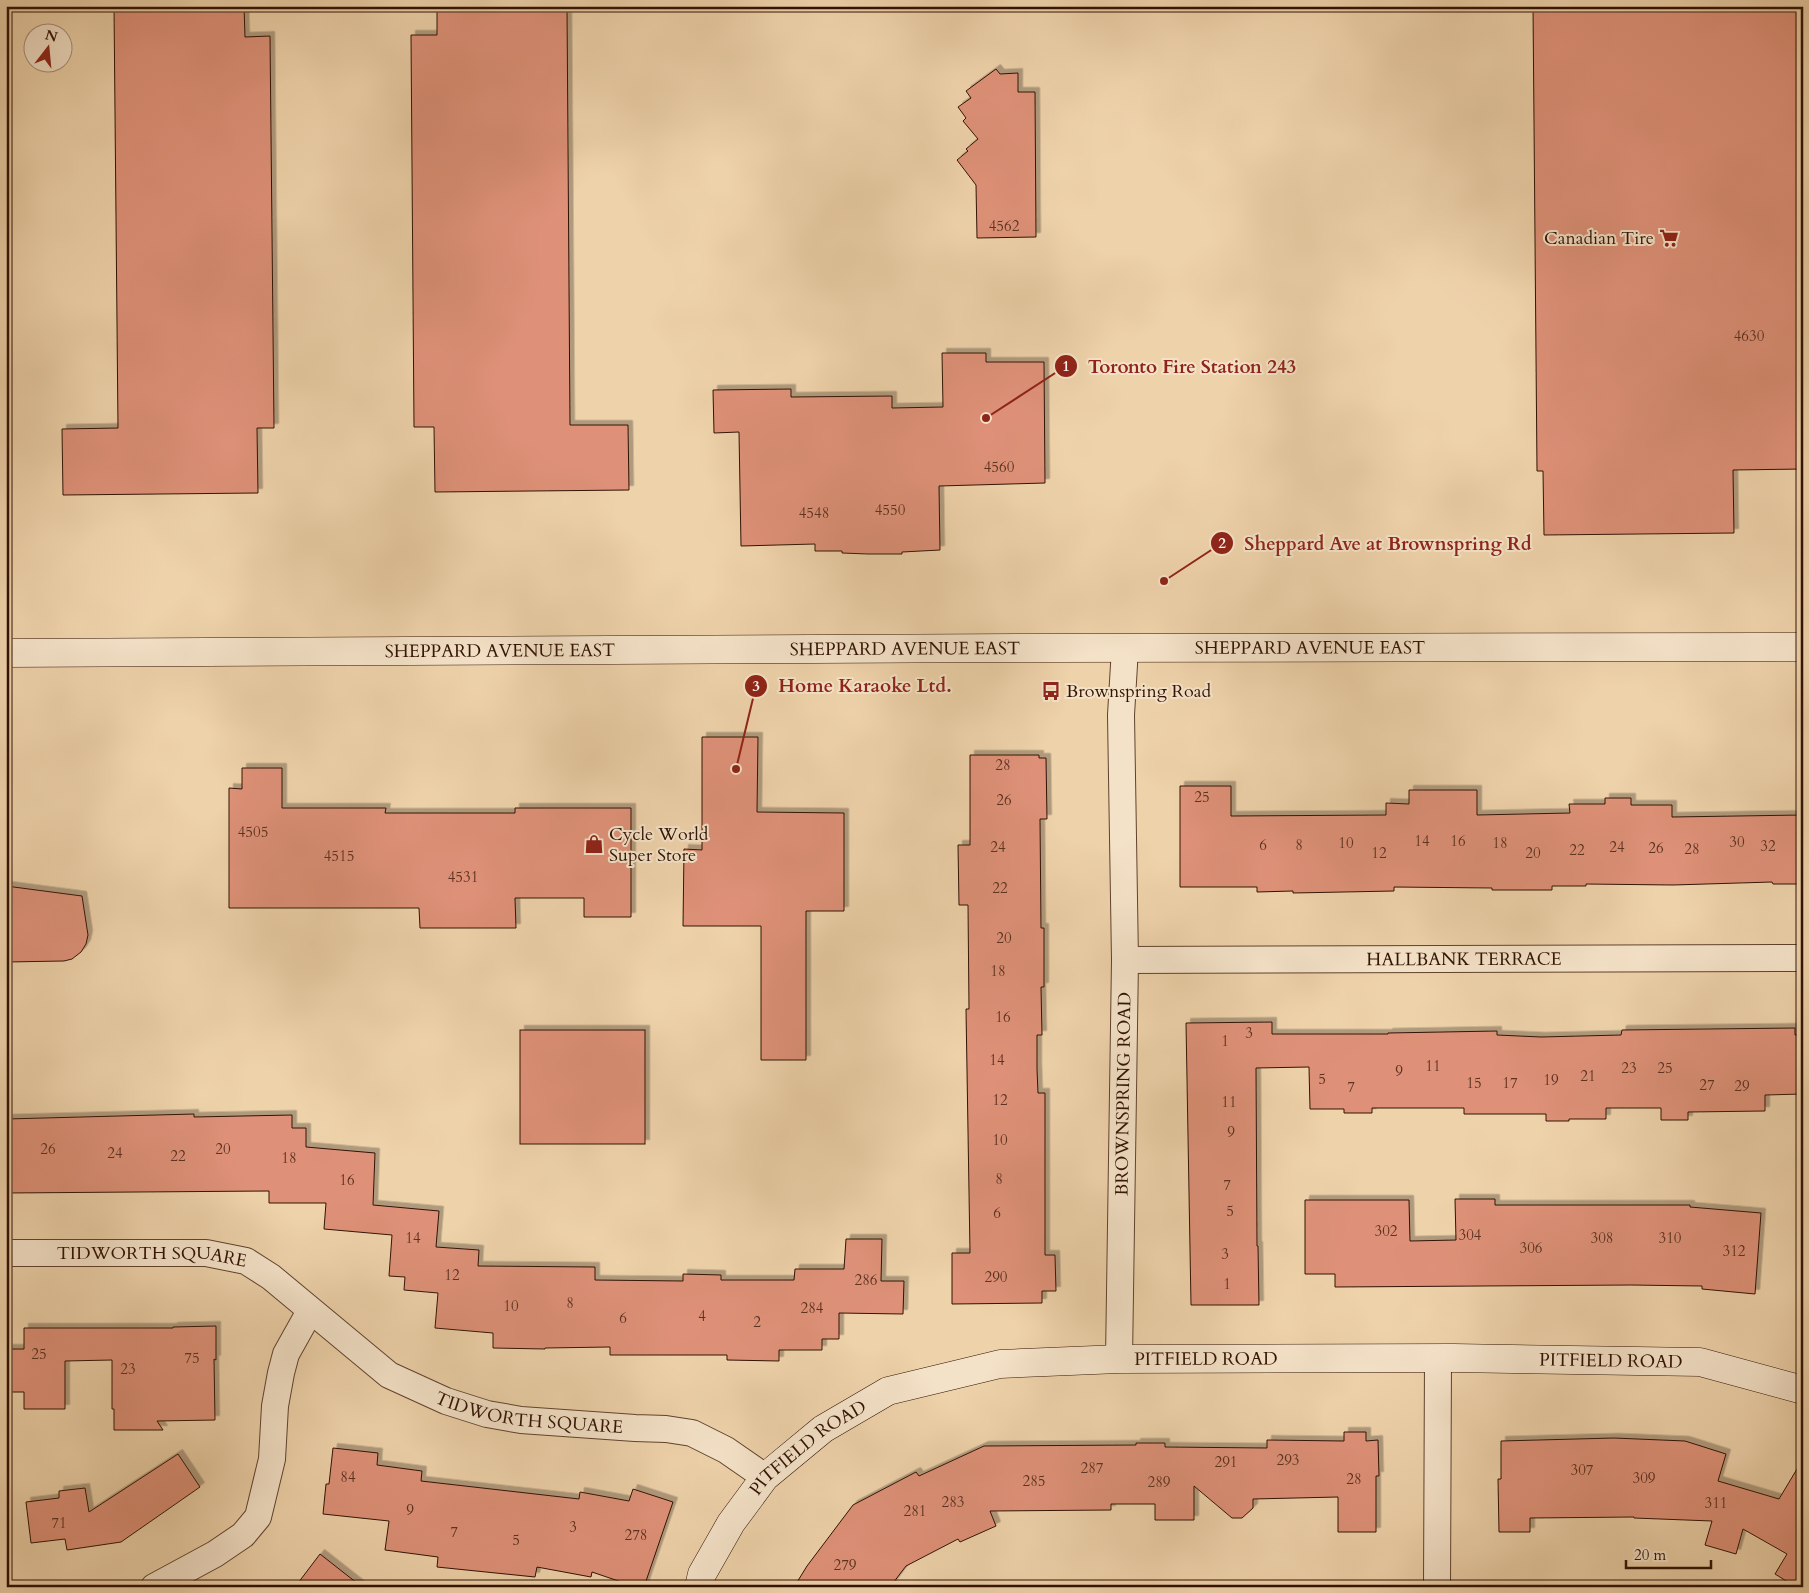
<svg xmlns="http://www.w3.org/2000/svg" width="1809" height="1593" viewBox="0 0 1809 1593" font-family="Cardo,serif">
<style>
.building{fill:#de9178;stroke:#311204;filter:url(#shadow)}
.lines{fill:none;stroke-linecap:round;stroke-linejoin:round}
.street-casing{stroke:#60422e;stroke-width:28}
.secondary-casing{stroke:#311204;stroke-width:29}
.street{stroke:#f4e2c8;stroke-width:26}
.secondary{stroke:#f4e2c8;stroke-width:28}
.labels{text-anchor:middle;stroke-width:4;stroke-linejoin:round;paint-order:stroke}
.number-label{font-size:15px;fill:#5c3221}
.poi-label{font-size:18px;fill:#311204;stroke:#f4e2c8;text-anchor:start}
.street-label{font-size:18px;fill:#311204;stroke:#f4e2c8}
.leader{fill:none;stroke:#8f2418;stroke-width:2}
.callout-dot{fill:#8f2418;stroke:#f4e2c8;stroke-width:2}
.mark-label{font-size:15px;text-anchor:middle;font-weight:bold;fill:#fff}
.callout-label{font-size:19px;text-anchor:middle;font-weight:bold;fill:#8f2418;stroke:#f4e2c8;stroke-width:4;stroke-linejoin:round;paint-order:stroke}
</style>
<defs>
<filter id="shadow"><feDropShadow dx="4.5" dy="-4.5" stdDeviation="0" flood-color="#0004"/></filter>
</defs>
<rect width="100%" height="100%" fill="#eed2aa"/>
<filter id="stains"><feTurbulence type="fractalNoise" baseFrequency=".004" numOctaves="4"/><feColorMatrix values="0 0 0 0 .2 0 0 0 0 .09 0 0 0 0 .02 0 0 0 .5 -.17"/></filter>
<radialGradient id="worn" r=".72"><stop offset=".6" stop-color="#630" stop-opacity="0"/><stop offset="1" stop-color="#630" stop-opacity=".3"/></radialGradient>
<!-- building -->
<g class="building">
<polygon points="114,6 244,6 245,37 270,36 274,428 257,428 258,493 63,495 62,429 118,428"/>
<polygon points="437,6 567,6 570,425 628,425 629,490 435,492 434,427 414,427 411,35 437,35"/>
<polygon points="1533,6 1803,6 1803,469 1733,470 1734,533 1544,535 1543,471 1537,471"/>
<polygon points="996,69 1000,74 1018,73 1018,92 1035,92 1036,237 977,238 976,185 957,160 968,151 966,149 978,139 963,121 966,118 958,107 971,98 966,91"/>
<polygon points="942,353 986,353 986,362 1044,362 1045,483 939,486 940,550 902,552 902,554 868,554 842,553 842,551 815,551 815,544 741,546 739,432 714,433 713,390 791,389 791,397 892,396 892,408 943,407"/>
<polygon points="702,737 758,737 757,812 844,813 844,911 806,911 806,1060 761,1060 761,926 683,926 684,849 702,850"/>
<polygon points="970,755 1039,755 1039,758 1046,758 1047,819 1040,819 1041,928 1044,928 1044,987 1041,987 1042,1035 1037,1035 1037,1069 1038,1093 1045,1093 1045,1255 1055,1255 1056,1291 1042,1291 1042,1303 952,1304 952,1253 970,1253 966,1009 969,1009 968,905 959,905 958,845 970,845"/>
<polygon points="242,768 282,768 282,808 386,808 385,813 515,813 515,808 631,808 631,917 584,917 584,898 515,898 516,928 420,928 419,908 229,908 229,788 242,789"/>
<polygon points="1180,786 1231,786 1231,816 1386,815 1386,803 1409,804 1409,790 1477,790 1477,815 1570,813 1569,804 1605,804 1605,798 1631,798 1631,805 1672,805 1672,817 1803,815 1803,884 1773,884 1772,882 1673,885 1586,884 1586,886 1552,886 1552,890 1492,890 1492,888 1394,887 1394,891 1293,893 1293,891 1257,892 1257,887 1180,887"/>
<polygon points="6,886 82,896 88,935 86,944 81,952 72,959 64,961 6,962"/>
<polygon points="1272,1022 1272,1034 1388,1034 1388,1033 1497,1031 1497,1035 1541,1037 1621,1035 1622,1030 1795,1028 1795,1035 1803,1035 1803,1094 1765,1095 1765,1111 1688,1112 1688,1120 1661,1120 1661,1108 1606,1108 1606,1119 1569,1119 1569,1121 1546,1121 1546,1114 1464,1114 1464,1108 1372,1108 1372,1113 1344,1113 1344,1109 1310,1109 1309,1067 1256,1068 1257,1246 1258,1246 1259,1305 1191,1305 1186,1023"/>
<rect x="520" y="1030" width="125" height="114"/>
<polygon points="194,1114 194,1117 292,1115 292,1128 306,1128 306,1147 375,1153 373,1205 439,1211 436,1247 479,1250 478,1266 595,1267 595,1280 683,1281 683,1274 721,1275 721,1280 794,1280 795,1269 844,1269 846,1239 882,1239 881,1281 904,1281 903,1314 839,1313 839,1339 822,1339 822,1350 779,1350 779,1361 727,1360 727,1355 610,1355 610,1347 545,1348 545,1349 493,1348 493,1333 435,1328 438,1293 404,1290 405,1277 389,1276 392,1235 324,1229 326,1203 269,1203 269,1191 6,1193 6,1119"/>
<polygon points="1455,1199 1495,1199 1495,1205 1690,1205 1690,1207 1761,1213 1755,1294 1702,1289 1702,1286 1631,1285 1335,1287 1335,1274 1305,1274 1305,1200 1409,1200 1410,1241 1456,1240"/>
<polygon points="216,1326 216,1360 214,1359 215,1420 157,1421 163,1430 114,1430 114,1409 112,1409 112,1360 65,1361 65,1409 24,1409 24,1392 6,1392 6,1349 24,1349 24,1328 173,1328 173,1327"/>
<polygon points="1344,1432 1366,1432 1366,1441 1378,1440 1379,1476 1376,1476 1376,1532 1338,1532 1338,1497 1253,1499 1253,1508 1242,1518 1232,1518 1194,1486 1194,1520 1155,1520 1155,1504 1111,1504 1111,1510 990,1511 996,1526 960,1542 958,1539 906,1566 890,1587 794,1587 807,1566 853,1505 916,1472 919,1476 984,1446 1136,1445 1136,1443 1165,1443 1165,1447 1267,1448 1267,1440 1344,1441"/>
<polygon points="1614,1438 1685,1441 1726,1454 1718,1481 1779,1499 1803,1459 1803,1587 1796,1587 1775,1574 1787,1554 1743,1529 1736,1554 1705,1545 1712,1521 1634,1518 1634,1517 1530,1518 1530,1532 1499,1532 1498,1479 1501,1479 1501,1441"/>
<polygon points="333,1448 378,1453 377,1465 422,1471 421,1481 579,1499 580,1492 629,1501 633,1489 673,1502 644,1587 636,1587 592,1572 591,1577 537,1567 535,1577 437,1567 438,1557 385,1550 389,1521 323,1514 326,1484 329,1484"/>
<polygon points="178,1454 200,1487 121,1542 67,1550 65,1539 31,1543 26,1502 59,1498 59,1491 85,1488 89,1512"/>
<polygon points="320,1554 362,1587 295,1587"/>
</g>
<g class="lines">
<!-- street casing -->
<g class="street-casing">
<g id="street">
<path id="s1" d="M1125,960l678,-2"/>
<path id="s2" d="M6,1253h200l40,8 25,16 118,98 57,26 41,13 34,6 114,8 31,1 26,4 34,17 39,27"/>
<path id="s3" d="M1119,1359l6,-399 -4,-245 4,-67"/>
<polyline points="154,1587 215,1554 243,1535 258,1517 272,1459 275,1406 281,1373 286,1354 310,1311"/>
<polyline points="1437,1587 1438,1359"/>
</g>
</g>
<!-- secondary casing -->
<g class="secondary-casing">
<g id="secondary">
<path id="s4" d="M6,653l1031,-5 766,-1"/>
<path id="s5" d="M699,1587l3,-13 29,-51 34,-46 58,-48 65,-38 112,-27 119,-5 335,-1 246,4 103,28"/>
</g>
</g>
<!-- street -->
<use href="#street" class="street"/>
<!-- secondary -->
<use href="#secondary" class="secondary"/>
</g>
<!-- icons -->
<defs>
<g id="supermarket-bare" transform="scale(1.5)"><path d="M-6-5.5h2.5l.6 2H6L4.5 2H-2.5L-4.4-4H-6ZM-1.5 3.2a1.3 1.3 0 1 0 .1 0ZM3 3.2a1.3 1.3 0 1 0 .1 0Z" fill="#8f2418" stroke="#f4e2c8" stroke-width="2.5" paint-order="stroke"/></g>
<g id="bus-bare" transform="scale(1.5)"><path d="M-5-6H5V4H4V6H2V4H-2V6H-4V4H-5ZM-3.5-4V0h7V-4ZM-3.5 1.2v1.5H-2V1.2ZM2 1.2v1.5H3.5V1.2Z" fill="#8f2418" stroke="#f4e2c8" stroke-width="2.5" paint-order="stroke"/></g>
<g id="shop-bare" transform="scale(1.5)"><path d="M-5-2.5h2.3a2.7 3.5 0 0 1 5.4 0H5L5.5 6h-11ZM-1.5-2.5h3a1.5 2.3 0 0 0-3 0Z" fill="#8f2418" stroke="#f4e2c8" stroke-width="2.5" paint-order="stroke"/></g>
</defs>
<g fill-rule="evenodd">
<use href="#supermarket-bare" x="1669" y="238"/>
<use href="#bus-bare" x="1051" y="691"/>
<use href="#shop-bare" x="594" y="844"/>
</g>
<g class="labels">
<!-- number labels -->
<g class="number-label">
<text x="1004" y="231">4562</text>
<text x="1749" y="341">4630</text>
<text x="999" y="472">4560</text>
<text x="890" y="515">4550</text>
<text x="814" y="518">4548</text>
<text x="1003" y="770">28</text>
<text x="1202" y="802">25</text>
<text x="1004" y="805">26</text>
<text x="253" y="837">4505</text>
<text x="1422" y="846">14</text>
<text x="1458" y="846">16</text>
<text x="1737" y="847">30</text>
<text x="1346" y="848">10</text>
<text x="1500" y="848">18</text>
<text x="1263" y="850">6</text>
<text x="1299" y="850">8</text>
<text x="1768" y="851">32</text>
<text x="998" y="852">24</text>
<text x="1617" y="852">24</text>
<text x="1656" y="853">26</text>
<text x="1692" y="854">28</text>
<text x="1577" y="855">22</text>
<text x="1379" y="858">12</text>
<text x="1533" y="858">20</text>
<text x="339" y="861">4515</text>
<text x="463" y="882">4531</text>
<text x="1000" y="893">22</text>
<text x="1004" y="943">20</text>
<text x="998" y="976">18</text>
<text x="1003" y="1022">16</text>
<text x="1249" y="1038">3</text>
<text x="1225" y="1046">1</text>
<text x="997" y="1065">14</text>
<text x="1433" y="1071">11</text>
<text x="1629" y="1073">23</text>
<text x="1665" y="1073">25</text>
<text x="1399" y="1076">9</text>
<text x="1588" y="1081">21</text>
<text x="1322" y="1084">5</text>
<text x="1551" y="1085">19</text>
<text x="1474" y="1088">15</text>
<text x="1510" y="1088">17</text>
<text x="1707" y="1090">27</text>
<text x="1742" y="1091">29</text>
<text x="1351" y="1092">7</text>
<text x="1000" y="1105">12</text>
<text x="1229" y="1107">11</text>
<text x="1231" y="1137">9</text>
<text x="1000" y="1145">10</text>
<text x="48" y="1154">26</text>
<text x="223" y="1154">20</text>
<text x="115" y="1158">24</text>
<text x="178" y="1161">22</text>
<text x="289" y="1163">18</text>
<text x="999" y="1184">8</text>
<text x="347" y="1185">16</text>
<text x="1227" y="1190">7</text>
<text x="1230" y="1216">5</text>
<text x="997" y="1218">6</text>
<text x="1386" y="1236">302</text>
<text x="1470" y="1240">304</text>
<text x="413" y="1243">14</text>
<text x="1602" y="1243">308</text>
<text x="1670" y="1243">310</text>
<text x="1531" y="1253">306</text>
<text x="1734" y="1256">312</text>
<text x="1225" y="1259">3</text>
<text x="452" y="1280">12</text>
<text x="996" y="1282">290</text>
<text x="866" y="1285">286</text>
<text x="1227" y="1289">1</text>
<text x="570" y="1308">8</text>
<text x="511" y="1311">10</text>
<text x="812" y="1313">284</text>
<text x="702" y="1321">4</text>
<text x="623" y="1323">6</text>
<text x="757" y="1327">2</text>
<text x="39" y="1359">25</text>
<text x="192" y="1363">75</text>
<text x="128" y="1374">23</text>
<text x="1288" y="1465">293</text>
<text x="1226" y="1467">291</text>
<text x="1092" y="1473">287</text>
<text x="1582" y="1475">307</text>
<text x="348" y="1482">84</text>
<text x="1644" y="1483">309</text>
<text x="1354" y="1484">28</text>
<text x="1034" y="1486">285</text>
<text x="1159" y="1487">289</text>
<text x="953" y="1507">283</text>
<text x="1716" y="1508">311</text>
<text x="410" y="1515">9</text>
<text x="915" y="1516">281</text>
<text x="59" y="1528">71</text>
<text x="573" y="1532">3</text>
<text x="454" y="1537">7</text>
<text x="636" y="1540">278</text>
<text x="516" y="1545">5</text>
<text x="845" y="1570">279</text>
</g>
<!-- poi labels -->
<g class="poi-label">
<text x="1654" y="244" text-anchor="end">Canadian Tire</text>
<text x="1066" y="697">Brownspring Road</text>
<text x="609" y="840">Cycle World<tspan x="609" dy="21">Super Store</tspan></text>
</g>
<!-- street labels -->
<g class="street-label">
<text dy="6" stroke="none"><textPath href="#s4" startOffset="1304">SHEPPARD AVENUE EAST</textPath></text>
<text dy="6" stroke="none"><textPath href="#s4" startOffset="899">SHEPPARD AVENUE EAST</textPath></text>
<text dy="6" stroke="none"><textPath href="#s4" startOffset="494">SHEPPARD AVENUE EAST</textPath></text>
<text dy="6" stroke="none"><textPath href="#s1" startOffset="339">HALLBANK TERRACE</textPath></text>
<text dy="6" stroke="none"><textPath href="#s3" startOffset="265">BROWNSPRING ROAD</textPath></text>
<text dy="6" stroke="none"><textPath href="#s2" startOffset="146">TIDWORTH SQUARE</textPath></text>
<text dy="6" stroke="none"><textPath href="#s5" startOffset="601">PITFIELD ROAD</textPath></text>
<text dy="6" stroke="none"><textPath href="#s5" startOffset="1006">PITFIELD ROAD</textPath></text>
<text dy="6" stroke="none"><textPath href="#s2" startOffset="571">TIDWORTH SQUARE</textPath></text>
<text dy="6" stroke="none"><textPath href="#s5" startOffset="181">PITFIELD ROAD</textPath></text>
</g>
</g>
<!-- callouts -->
<path class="leader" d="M986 418L1066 366M1164 581L1222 543M736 769L756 686"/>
<g class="callout-dot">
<circle cx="986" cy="418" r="5"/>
<circle cx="1164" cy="581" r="5"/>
<circle cx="736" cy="769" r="5"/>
<circle cx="1066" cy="366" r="12"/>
<circle cx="1222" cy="543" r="12"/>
<circle cx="756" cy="686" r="12"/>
</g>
<g class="mark-label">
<text x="1066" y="371">1</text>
<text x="1222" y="548">2</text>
<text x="756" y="691">3</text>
</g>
<g class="callout-label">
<text x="1192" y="373">Toronto Fire Station 243</text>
<text x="1388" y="550">Sheppard Ave at Brownspring Rd</text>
<text x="865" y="692">Home Karaoke Ltd.</text>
</g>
<!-- margin -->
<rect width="1809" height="1593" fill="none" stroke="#eed2aa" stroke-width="25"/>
<rect x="8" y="8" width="1794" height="1578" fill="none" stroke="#311204" stroke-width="2.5"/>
<rect x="12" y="12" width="1784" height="1568" fill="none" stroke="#311204"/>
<!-- north arrow -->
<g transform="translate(48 48) rotate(16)"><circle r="24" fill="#f4e2c8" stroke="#a68f7a"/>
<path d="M0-4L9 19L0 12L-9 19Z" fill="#8f2418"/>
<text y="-8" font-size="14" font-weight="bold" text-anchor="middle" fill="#311204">N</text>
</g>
<!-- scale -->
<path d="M1626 1560v8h85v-8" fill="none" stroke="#311204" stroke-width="2.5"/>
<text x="1634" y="1560" font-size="15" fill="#311204" stroke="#f4e2c8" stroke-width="4" paint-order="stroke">20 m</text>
<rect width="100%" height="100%" filter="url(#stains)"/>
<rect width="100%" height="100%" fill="url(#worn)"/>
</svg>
